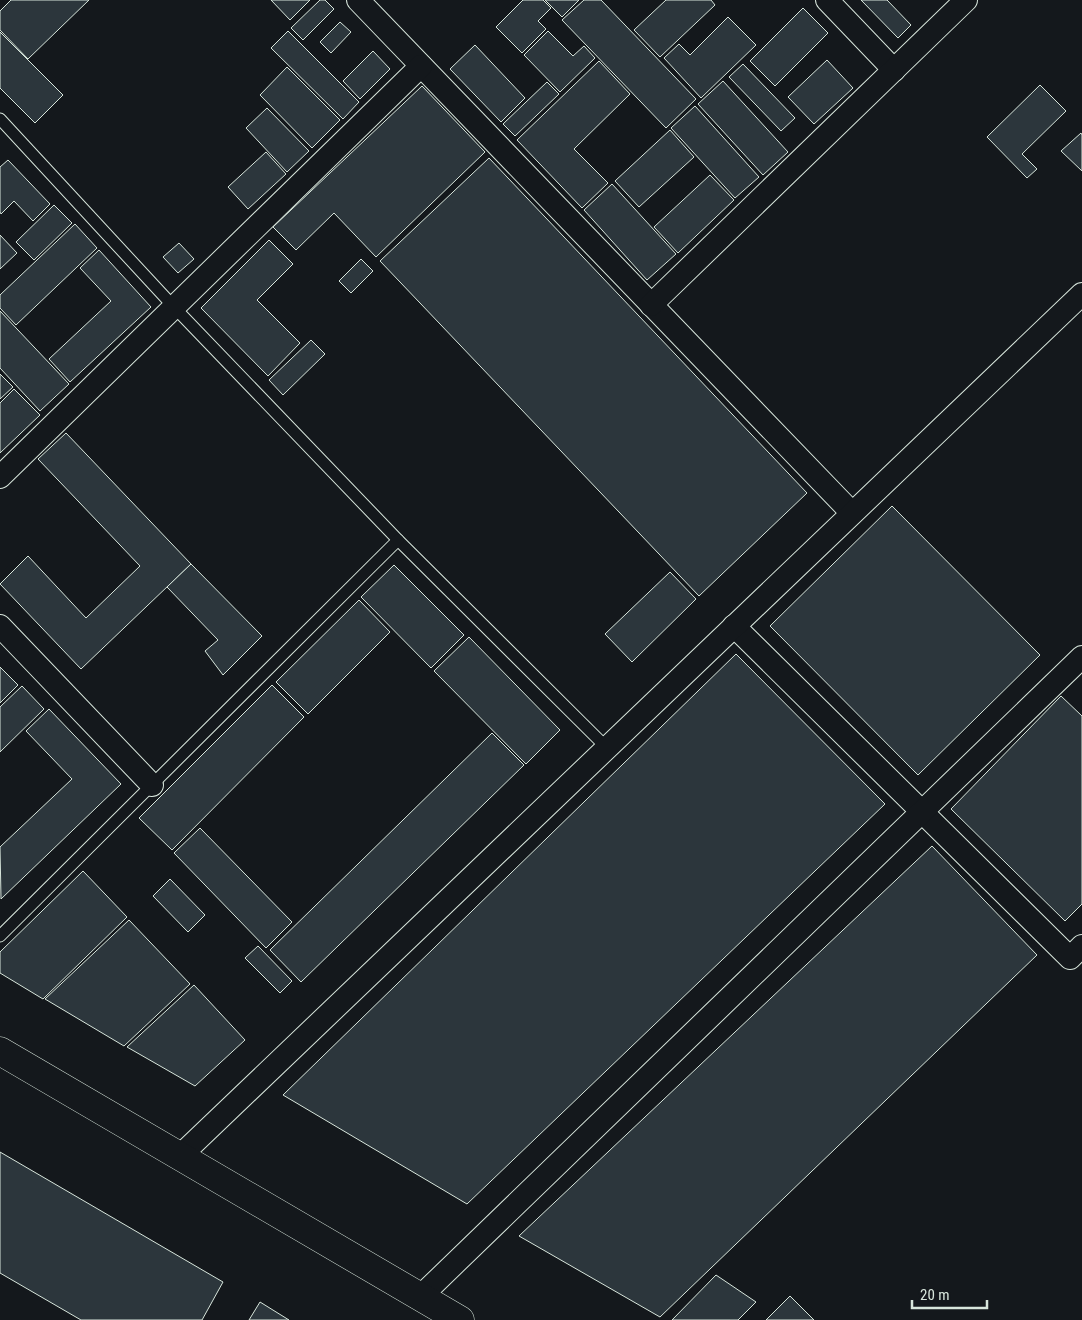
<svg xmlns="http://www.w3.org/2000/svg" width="1082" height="1320" viewBox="0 0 1082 1320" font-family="'Roboto Condensed',sans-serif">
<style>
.building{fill:#2c363c;stroke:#d8e6dc}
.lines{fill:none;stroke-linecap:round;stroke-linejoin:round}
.lane-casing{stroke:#d8e6dc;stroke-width:13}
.street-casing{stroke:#d8e6dc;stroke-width:24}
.primary-casing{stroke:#d8e6dc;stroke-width:29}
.lane{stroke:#14181c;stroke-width:11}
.street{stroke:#14181c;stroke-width:22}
.primary{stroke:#14181c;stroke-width:28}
</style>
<rect width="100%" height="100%" fill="#14181c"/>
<!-- building -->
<g class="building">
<polygon points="11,0 89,0 28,59 0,30 0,11"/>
<polygon points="271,0 310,0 290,20"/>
<polygon points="320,0 325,0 334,9 303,40 291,28"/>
<polygon points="523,0 543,0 551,8 538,21 546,29 522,53 496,27"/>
<polygon points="545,0 579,0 562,17"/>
<polygon points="584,0 601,0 696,99 666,128 562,20"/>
<polygon points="666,0 711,0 715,5 660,57 634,30"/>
<polygon points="861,0 887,0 911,25 898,38"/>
<polygon points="803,8 828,33 775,86 750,61"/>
<polygon points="728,17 756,45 701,98 664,58 679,44 690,55"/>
<polygon points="340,22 351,32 331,53 320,42"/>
<polygon points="288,31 359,102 343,119 271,48"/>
<polygon points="548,31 573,56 584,46 595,58 560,92 524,55"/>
<polygon points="0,32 63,95 35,123 0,88"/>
<polygon points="475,45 525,98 501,122 450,69"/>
<polygon points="373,51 390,69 360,99 343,81"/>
<polygon points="827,60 853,88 814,124 788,97"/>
<polygon points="599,61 630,94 574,149 608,183 582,208 517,140"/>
<polygon points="743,64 795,118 781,131 729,77"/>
<polygon points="287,67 340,120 312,148 260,95"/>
<polygon points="723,81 788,152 763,175 698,104"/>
<polygon points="547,82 559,94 515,136 503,124"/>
<polygon points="1040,85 1066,111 1022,154 1037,169 1027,178 987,137"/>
<polygon points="422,86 485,152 376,257 334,213 296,250 273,227"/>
<polygon points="695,106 759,177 735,198 671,128"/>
<polygon points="267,108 309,151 287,172 246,128"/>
<polygon points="670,130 694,157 639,207 615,181"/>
<polygon points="1081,133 1082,135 1082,171 1061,151"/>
<polygon points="266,152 286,174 248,209 228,187"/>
<polygon points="489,158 807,493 699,596 380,261"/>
<polygon points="8,160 50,204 33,221 14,201 1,214 0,212 0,167"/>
<polygon points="710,175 734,200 678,253 654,227"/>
<polygon points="612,184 676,254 647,280 584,210"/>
<polygon points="54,205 72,223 34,260 16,242"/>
<polygon points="75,224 97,248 16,325 0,308 0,295"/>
<polygon points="0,235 17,253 0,269"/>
<polygon points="269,240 293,264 257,300 300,343 268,376 201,308"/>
<polygon points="179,243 194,259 178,273 163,257"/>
<polygon points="99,250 151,307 70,382 49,359 111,301 80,268"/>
<polygon points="361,259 373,271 351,293 339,281"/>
<polygon points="0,311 69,384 40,411 0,368"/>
<polygon points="311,340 325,354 283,395 269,380"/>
<polygon points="0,374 13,387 0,399"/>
<polygon points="14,389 40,415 0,453 0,403"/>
<polygon points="66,433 191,564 81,669 0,584 28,556 86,618 140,566 38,459"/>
<polygon points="892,506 1040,655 918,775 770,626"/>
<polygon points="191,564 262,636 223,675 205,651 218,640 167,587"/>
<polygon points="394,565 464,635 431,668 361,597"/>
<polygon points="670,572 696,599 632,662 605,634"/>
<polygon points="359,600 390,632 308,714 276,682"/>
<polygon points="469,637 560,730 526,764 434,671"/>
<polygon points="736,654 885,804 467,1204 283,1095"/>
<polygon points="0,667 18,685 0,703"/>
<polygon points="272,685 304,717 172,850 139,818"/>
<polygon points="22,686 44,709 0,752 0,707"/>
<polygon points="1061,696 1082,716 1082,904 1065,921 951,809"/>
<polygon points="49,709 121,784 1,899 0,847 72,779 26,731"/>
<polygon points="492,733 524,765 301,982 270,950"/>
<polygon points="200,828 292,922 266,948 174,853"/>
<polygon points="932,846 1037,955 660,1317 519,1236"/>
<polygon points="83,871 127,917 43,999 0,973 0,952"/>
<polygon points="170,879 205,915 188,932 153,896"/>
<polygon points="129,920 190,984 124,1046 45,999"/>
<polygon points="258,946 292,981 280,993 245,958"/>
<polygon points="194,985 245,1040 195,1086 127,1047"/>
<polygon points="0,1152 223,1282 202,1320 81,1320 0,1273"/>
<polygon points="716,1275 756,1302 738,1320 672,1320"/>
<polygon points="790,1296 814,1320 766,1320"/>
<polygon points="260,1302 289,1320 249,1320"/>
</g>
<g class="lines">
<!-- lane casing -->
<g class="lane-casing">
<g id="lane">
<polyline points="0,119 174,307 398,540 607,748"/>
<polyline points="0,936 398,540"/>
</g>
</g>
<!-- street casing -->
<g class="street-casing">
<g id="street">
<polyline points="358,0 852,513"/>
<polyline points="827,0 894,70"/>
<polyline points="651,305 966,0"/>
<polyline points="0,477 421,66"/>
<polyline points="0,626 152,785"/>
<polyline points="734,626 1070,958 1082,946"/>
<polyline points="180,1156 1082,294"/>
<polyline points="420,1297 1082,657"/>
</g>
</g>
<!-- primary casing -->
<g class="primary-casing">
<polyline id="primary" points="0,1051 460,1320"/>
</g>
<!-- lane -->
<use href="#lane" class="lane"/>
<!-- street -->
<use href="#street" class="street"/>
<!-- primary -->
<use href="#primary" class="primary"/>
</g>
<!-- scale -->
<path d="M912 1300v8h75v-8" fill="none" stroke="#d8e6dc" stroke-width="2.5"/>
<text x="920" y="1300" font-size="15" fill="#d8e6dc" stroke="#14181c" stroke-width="4" paint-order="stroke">20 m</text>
</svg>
